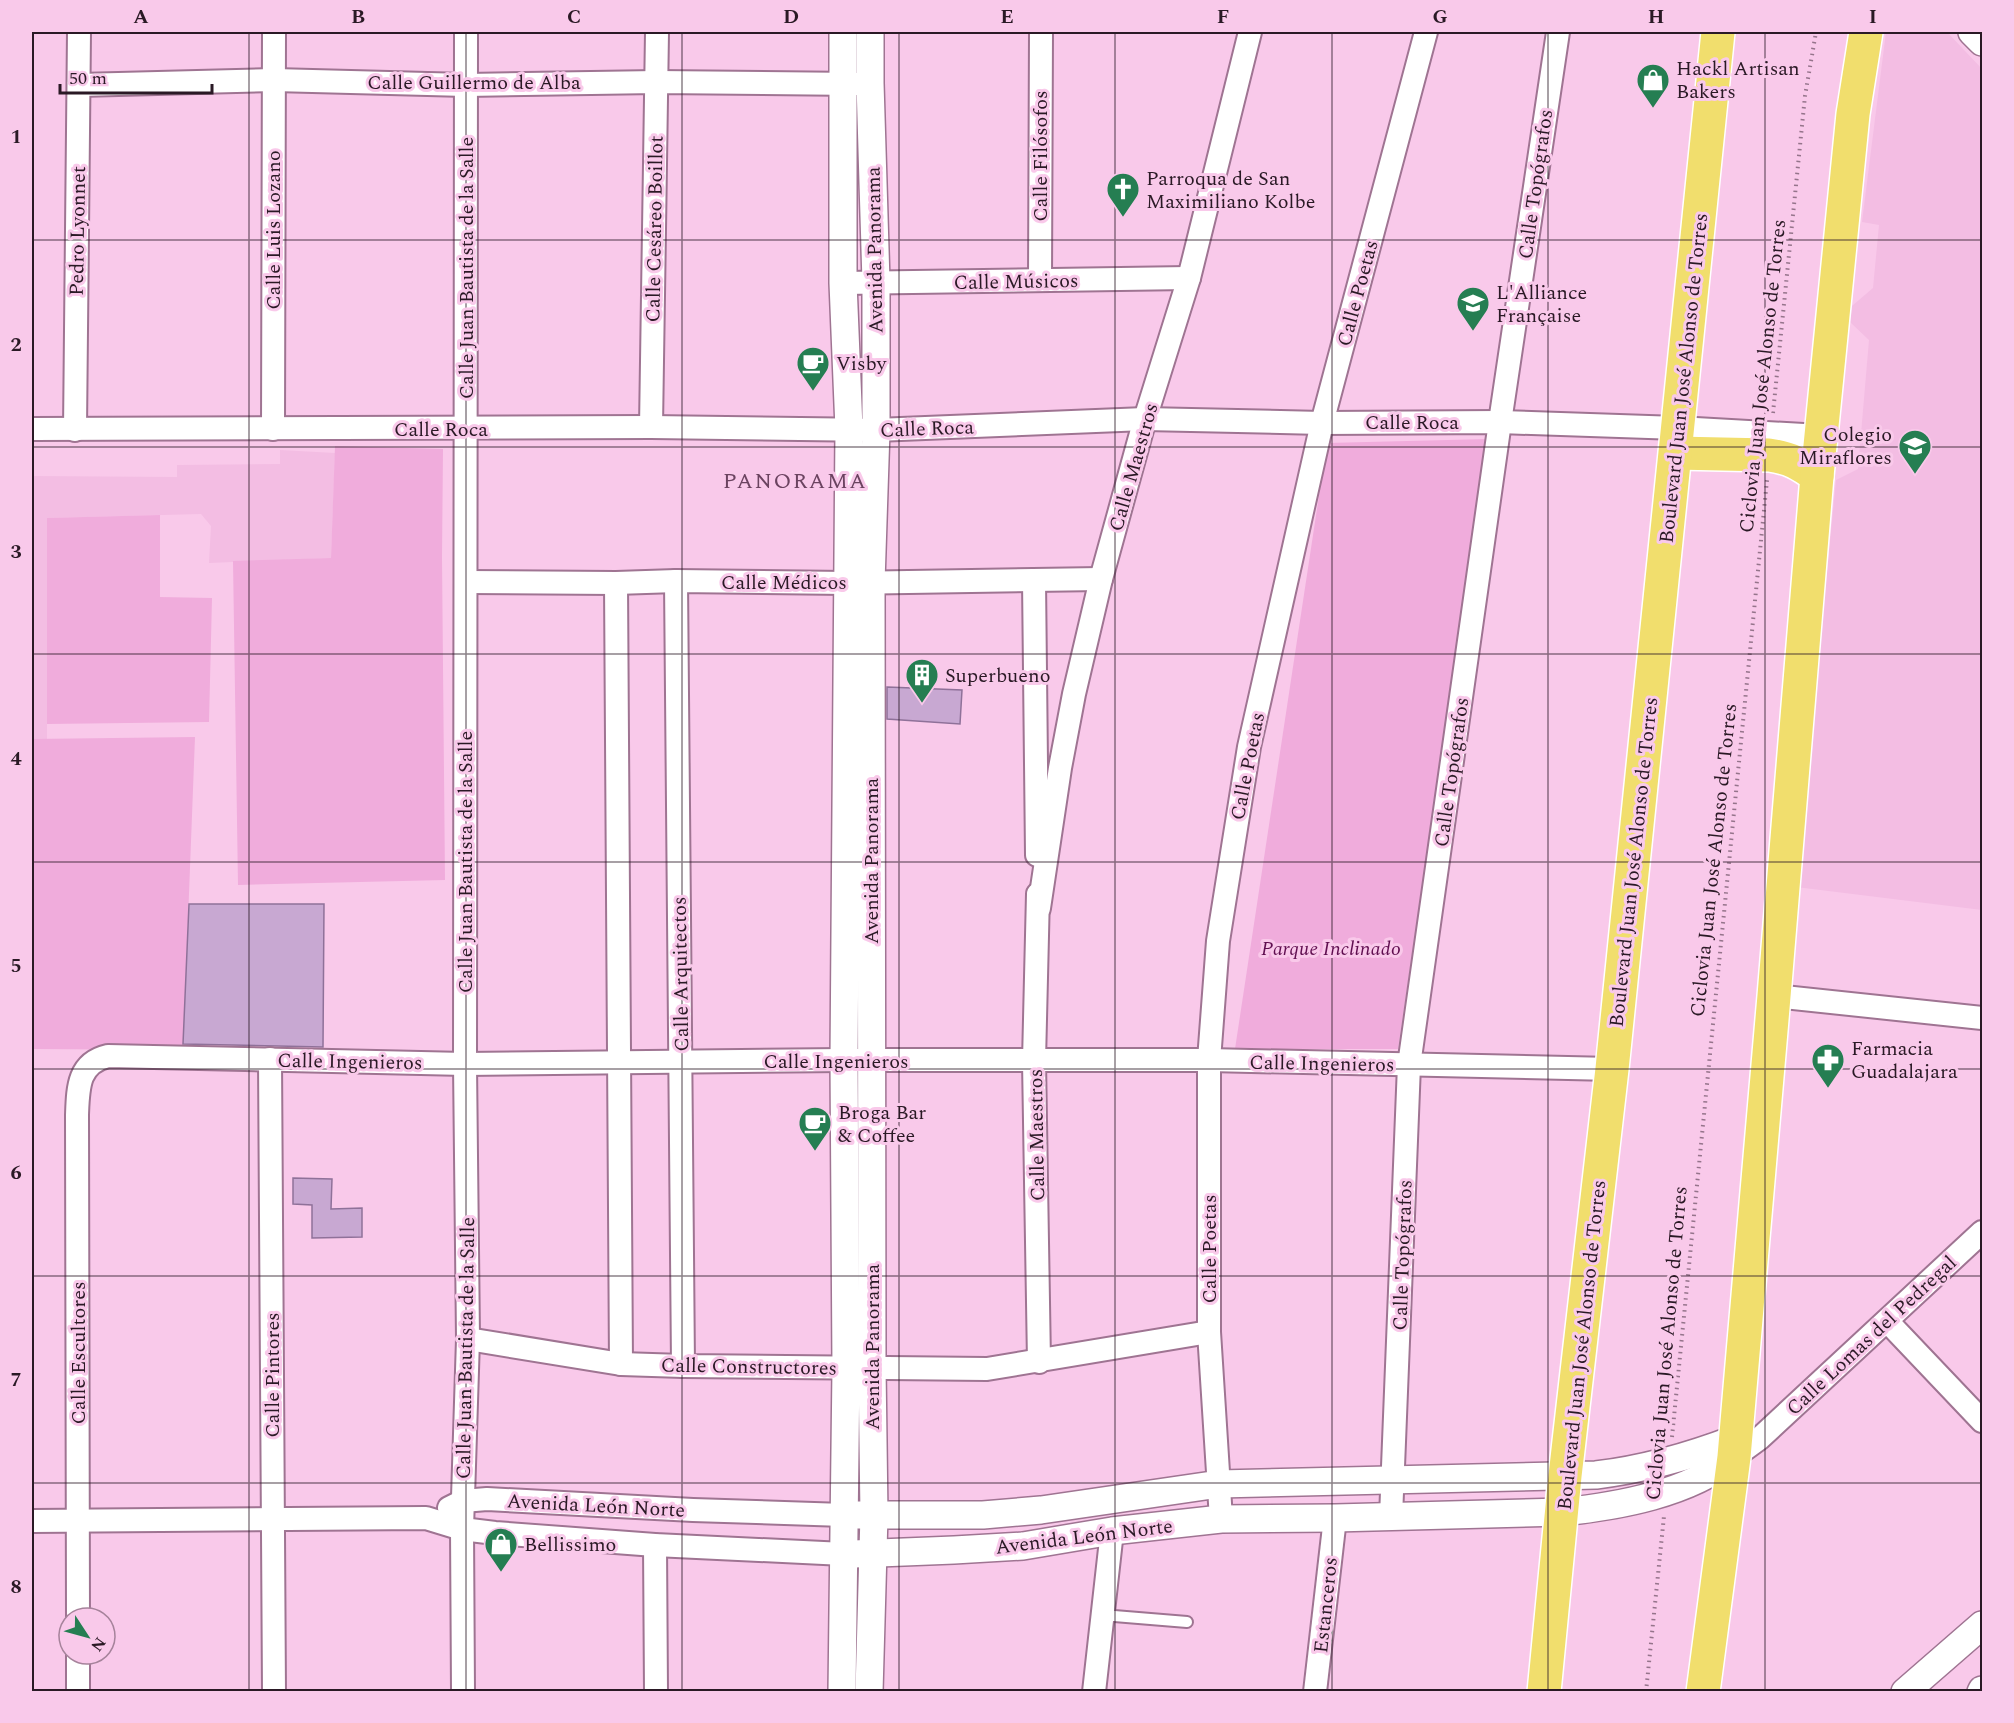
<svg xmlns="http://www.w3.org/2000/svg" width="2014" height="1723" viewBox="0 0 2014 1723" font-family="Spectral,serif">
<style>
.built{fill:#f3bde3}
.green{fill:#f0acdc}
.building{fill:#c8a8d2;stroke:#8f7199;stroke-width:1.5}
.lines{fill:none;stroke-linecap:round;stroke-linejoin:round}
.service-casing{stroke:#9f7492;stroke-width:14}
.minor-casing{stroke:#9f7492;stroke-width:26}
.tertiary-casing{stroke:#9f7492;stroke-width:30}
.primary-casing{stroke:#fff;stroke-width:36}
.path{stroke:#95748b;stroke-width:4;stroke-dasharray:1.5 4.5;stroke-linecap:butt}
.service{stroke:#fff;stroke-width:10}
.minor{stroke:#fff;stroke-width:22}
.tertiary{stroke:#fff;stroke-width:27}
.primary{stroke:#f1de6d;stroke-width:33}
.grid{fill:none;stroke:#2a1925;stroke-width:1.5;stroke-opacity:0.55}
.labels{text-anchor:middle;stroke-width:6;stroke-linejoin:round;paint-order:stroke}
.poi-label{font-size:20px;fill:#2a1925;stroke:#f9c9ea;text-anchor:start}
.street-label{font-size:20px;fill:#2a1925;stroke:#f9c9ea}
.park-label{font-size:20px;font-style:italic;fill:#600e50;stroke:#f9c9ea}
.quarter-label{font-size:22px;letter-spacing:1.5px;fill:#6b4360;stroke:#f9c9ea}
.neatline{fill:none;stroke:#2a1925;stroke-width:2}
.grid-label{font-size:20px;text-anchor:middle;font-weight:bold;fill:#2a1925}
</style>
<rect width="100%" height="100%" fill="#f9c9ea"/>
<!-- built -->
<g class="built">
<polygon points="1886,32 1947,32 1982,69 1982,910 1796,887 1836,480 1858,469 1869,340 1850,322 1852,306 1873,288 1879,225 1862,222"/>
<polygon points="280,450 335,453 331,558 209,563 211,526 201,514 47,518 47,739 32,739 32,476 177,477 177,465 280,464"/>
</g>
<!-- green -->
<g class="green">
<polygon points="1488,439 1398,1049 1235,1049 1327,443"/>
<polygon points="335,446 443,449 442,558 445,880 238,885 233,561 331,558"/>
<polygon points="160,515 160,597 212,598 209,722 47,724 47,518"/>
<polygon points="195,737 183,1050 32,1049 32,739"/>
</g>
<!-- building -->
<g class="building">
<polygon points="887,687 962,690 960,724 887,719"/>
<polygon points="189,904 324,904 323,1047 183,1044"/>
<polygon points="293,1178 332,1179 331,1209 362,1208 362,1237 312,1238 312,1205 293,1204"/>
</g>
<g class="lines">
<!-- service casing -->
<g class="service-casing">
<polyline id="service" points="1102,1615 1187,1622"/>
</g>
<!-- minor casing -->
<g class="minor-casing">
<g id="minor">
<polyline points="79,85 274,80 466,85 657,82 859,84"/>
<polyline points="1040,280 1041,32"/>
<polyline points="843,283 1189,278"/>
<polyline points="651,427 657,32"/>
<polyline points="32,429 651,427 876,430 1145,419 1322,423 1500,422 1678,428 1821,436"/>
<polyline points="273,429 274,32"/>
<polyline points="75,430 79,32"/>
<polyline points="1034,580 1037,855"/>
<polyline points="676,581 683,1366"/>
<polyline points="466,582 616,583 676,581 846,583 1101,579"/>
<polyline points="616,583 621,1364"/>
<polyline points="1038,894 1034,1061 1039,1362"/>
<polyline points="1039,908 1060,768 1074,694 1101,579 1145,419 1189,278 1250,32"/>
<polyline points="1774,996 1982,1018"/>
<polyline points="270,1059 274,1692"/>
<polyline points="1887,1321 1982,1421"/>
<polyline points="468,1339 621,1364 683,1366 987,1369 1209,1332"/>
<polyline points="1734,1457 1760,1438 1982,1232"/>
<polyline points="449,1508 463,1501 487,1499 693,1510 844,1515"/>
<polyline points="1391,1517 1409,1065 1500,422 1558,32"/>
<polyline points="1221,1519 1209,1332 1209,1060 1218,941 1249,747 1322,423 1426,32"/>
<polyline points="32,1521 426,1518 462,1529 495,1533 655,1545 844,1554"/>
<polyline points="655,1545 656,1692"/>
<path d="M78,1618l-1,-503c1,-27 1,-52 31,-59l357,8 379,-4h365l403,9"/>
<polyline points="78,1692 78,1654"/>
<polyline points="463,1692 462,1529 468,1339 465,1064 466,32"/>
<polyline points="1094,1692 1112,1531"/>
<polyline points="1315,1692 1335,1518"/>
</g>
</g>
<!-- tertiary casing -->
<g class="tertiary-casing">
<g id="tertiary">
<polyline points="1972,32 1982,42"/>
<path d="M858,1515h125l58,-5 178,-26 377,-9c50,-6 92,-18 139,-36"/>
<path d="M854,1554l100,-4 69,-4 89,-15 109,-12 114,-1 227,-6c57,-6 126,-18 172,-55"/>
<polyline points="842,1692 846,1368 844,1060 849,429 843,283 843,32"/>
<polyline points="869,1692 874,1515 872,1367 871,582 876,430 876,282 870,83 870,32"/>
<polyline points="1905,1692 1982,1625"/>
<polyline points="1981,1692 1982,1690"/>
</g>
</g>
<!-- primary casing -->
<g class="primary-casing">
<g id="primary">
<path d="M1676,453l93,2c22,3 31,9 48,21"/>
<polyline points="1544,1692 1565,1476 1612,1069 1718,32"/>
<polyline points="1703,1692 1734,1457 1774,996 1817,476 1853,114 1866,32"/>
</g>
</g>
<!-- path -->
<g class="path">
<polyline points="1773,413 1805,96 1816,32"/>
<polyline points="1672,1437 1767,480"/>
<polyline points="1646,1692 1664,1516"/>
</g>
<!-- service -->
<use href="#service" class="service"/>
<!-- minor -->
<use href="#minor" class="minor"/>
<!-- tertiary -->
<use href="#tertiary" class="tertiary"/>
<!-- primary -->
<use href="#primary" class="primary"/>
</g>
<!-- grid -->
<path class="grid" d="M249,32v1660M466,32v1660M682,32v1660M899,32v1660M1115,32v1660M1332,32v1660M1548,32v1660M1765,32v1660M32,240h1950M32,447h1950M32,654h1950M32,862h1950M32,1069h1950M32,1276h1950M32,1483h1950"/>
<!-- icons -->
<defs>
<g id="shop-pin" transform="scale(1.725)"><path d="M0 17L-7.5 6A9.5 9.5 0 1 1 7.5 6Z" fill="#257e52" stroke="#f9c9ea"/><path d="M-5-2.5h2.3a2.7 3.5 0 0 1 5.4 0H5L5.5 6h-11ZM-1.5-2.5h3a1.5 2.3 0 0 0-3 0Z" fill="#fff"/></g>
<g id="church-pin" transform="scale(1.725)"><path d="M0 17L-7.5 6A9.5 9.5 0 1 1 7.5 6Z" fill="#257e52" stroke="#f9c9ea"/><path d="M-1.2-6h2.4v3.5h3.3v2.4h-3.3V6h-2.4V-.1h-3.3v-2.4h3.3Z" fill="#fff"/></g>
<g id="school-pin" transform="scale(1.725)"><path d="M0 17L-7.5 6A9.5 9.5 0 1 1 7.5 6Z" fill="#257e52" stroke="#f9c9ea"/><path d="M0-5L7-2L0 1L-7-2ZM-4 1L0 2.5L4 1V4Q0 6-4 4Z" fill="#fff"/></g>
<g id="cafe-pin" transform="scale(1.725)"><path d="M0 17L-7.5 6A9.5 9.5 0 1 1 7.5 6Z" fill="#257e52" stroke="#f9c9ea"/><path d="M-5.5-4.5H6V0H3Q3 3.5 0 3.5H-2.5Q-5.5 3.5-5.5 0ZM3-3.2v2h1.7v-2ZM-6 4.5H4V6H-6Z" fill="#fff"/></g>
<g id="building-pin" transform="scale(1.725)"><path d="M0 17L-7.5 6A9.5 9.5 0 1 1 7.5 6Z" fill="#257e52" stroke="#f9c9ea"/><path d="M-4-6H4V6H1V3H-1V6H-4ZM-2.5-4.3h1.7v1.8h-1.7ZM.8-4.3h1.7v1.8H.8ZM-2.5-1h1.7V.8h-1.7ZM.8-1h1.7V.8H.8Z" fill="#fff"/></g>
<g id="pharmacy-pin" transform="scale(1.725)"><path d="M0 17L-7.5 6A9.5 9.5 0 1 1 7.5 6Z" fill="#257e52" stroke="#f9c9ea"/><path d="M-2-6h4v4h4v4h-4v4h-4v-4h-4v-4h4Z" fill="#fff"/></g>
</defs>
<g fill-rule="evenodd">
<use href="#shop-pin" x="1653" y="80"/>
<use href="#church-pin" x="1123" y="189"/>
<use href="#school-pin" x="1473" y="303"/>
<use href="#cafe-pin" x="813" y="363"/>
<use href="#school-pin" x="1915" y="446"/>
<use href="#building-pin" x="922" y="675"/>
<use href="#pharmacy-pin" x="1828" y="1060"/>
<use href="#cafe-pin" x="815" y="1123"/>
<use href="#shop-pin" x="501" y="1544"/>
</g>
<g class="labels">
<!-- poi labels -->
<g class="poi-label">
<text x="1676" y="75">Hackl Artisan<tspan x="1676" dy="23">Bakers</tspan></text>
<text x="1146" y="185">Parroqua de San<tspan x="1146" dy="23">Maximiliano Kolbe</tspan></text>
<text x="1496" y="299">L'Alliance<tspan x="1496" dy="23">Française</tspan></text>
<text x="836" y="370">Visby</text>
<text x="1892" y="441" text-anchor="end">Colegio<tspan x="1892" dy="23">Miraflores</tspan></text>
<text x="945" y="682">Superbueno</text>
<text x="1851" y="1055">Farmacia<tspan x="1851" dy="23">Guadalajara</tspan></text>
<text x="838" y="1119">Broga Bar<tspan x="838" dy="23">&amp; Coffee</tspan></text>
<text x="524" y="1551">Bellissimo</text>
</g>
<!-- street labels -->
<g class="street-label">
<text x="474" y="89">Calle Guillermo de Alba</text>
<text transform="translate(1040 156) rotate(-90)" y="7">Calle Filósofos</text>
<text transform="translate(1535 184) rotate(-82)" y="7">Calle Topógrafos</text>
<text transform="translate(654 229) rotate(-89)" y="7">Calle Cesáreo Boillot</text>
<text transform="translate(273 230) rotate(-90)" y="7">Calle Luis Lozano</text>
<text transform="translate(77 231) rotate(-89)" y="7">Pedro Lyonnet</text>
<text transform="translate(874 250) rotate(-91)" y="7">Avenida Panorama</text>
<text transform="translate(466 268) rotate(-90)" y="7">Calle Juan Bautista de la Salle</text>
<text transform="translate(1016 281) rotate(-1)" y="7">Calle Músicos</text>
<text transform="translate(1357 293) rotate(-75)" y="7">Calle Poetas</text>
<text transform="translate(1762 376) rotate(-84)" y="7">Ciclovia Juan José Alonso de Torres</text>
<text transform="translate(1683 378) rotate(-84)" y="7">Boulevard Juan José Alonso de Torres</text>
<text x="1412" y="429">Calle Roca</text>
<text transform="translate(927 428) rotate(-2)" y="7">Calle Roca</text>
<text x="441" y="436">Calle Roca</text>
<text transform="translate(1133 467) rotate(-74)" y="7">Calle Maestros</text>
<text x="784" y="589">Calle Médicos</text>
<text transform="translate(1247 766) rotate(-79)" y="7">Calle Poetas</text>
<text transform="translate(1451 772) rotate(-82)" y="7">Calle Topógrafos</text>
<text transform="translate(1713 860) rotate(-84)" y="7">Ciclovia Juan José Alonso de Torres</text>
<text transform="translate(871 861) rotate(-90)" y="7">Avenida Panorama</text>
<text transform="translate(465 862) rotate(-90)" y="7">Calle Juan Bautista de la Salle</text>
<text transform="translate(1633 862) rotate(-84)" y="7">Boulevard Juan José Alonso de Torres</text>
<text transform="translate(680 974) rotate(-91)" y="7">Calle Arquitectos</text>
<text transform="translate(350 1061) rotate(1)" y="7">Calle Ingenieros</text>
<text x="836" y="1068">Calle Ingenieros</text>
<text transform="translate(1322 1063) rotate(1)" y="7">Calle Ingenieros</text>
<text transform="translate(1036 1135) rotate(-91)" y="7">Calle Maestros</text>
<text transform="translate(1209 1249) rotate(-90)" y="7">Calle Poetas</text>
<text transform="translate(1402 1255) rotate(-88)" y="7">Calle Topógrafos</text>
<text transform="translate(1871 1335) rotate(-43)" y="7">Calle Lomas del Pedregal</text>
<text transform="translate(1666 1343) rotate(-85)" y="7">Ciclovia Juan José Alonso de Torres</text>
<text transform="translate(1581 1345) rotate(-84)" y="7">Boulevard Juan José Alonso de Torres</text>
<text transform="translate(872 1347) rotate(-90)" y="7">Avenida Panorama</text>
<text transform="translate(465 1348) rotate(-89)" y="7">Calle Juan Bautista de la Salle</text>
<text transform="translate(78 1353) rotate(-90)" y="7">Calle Escultores</text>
<text transform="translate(749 1366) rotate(1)" y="7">Calle Constructores</text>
<text transform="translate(272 1375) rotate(-90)" y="7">Calle Pintores</text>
<text transform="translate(596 1505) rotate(3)" y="7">Avenida León Norte</text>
<text transform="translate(1084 1536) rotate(-7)" y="7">Avenida León Norte</text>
<text transform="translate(1325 1605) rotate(-84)" y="7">Estanceros</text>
</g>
<!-- park labels -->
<g class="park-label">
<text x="1331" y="955">Parque Inclinado</text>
</g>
<!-- quarter labels -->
<g class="quarter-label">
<text x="795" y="488">PANORAMA</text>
</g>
</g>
<!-- border -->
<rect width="2014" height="1723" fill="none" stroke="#f9c9ea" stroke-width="66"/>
<!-- north arrow -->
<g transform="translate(87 1636) rotate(126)"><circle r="28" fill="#f9c9ea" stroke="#a6839b" stroke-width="1.5"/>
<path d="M0-4.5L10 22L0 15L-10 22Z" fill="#257e52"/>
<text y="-9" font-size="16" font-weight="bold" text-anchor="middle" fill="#2a1925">N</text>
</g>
<!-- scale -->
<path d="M60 84v9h152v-9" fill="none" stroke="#2a1925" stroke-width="3"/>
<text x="69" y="84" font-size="18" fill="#2a1925" stroke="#f9c9ea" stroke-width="4.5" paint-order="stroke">50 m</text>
<rect x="33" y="33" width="1948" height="1657" class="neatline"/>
<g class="grid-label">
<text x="141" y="23">A</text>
<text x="358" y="23">B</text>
<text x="574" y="23">C</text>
<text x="791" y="23">D</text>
<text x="1007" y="23">E</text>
<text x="1223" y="23">F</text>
<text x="1440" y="23">G</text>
<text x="1656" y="23">H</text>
<text x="1873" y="23">I</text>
<text x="16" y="143">1</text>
<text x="16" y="351">2</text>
<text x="16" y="558">3</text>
<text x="16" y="765">4</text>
<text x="16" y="972">5</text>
<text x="16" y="1179">6</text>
<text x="16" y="1386">7</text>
<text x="16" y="1593">8</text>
</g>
</svg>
